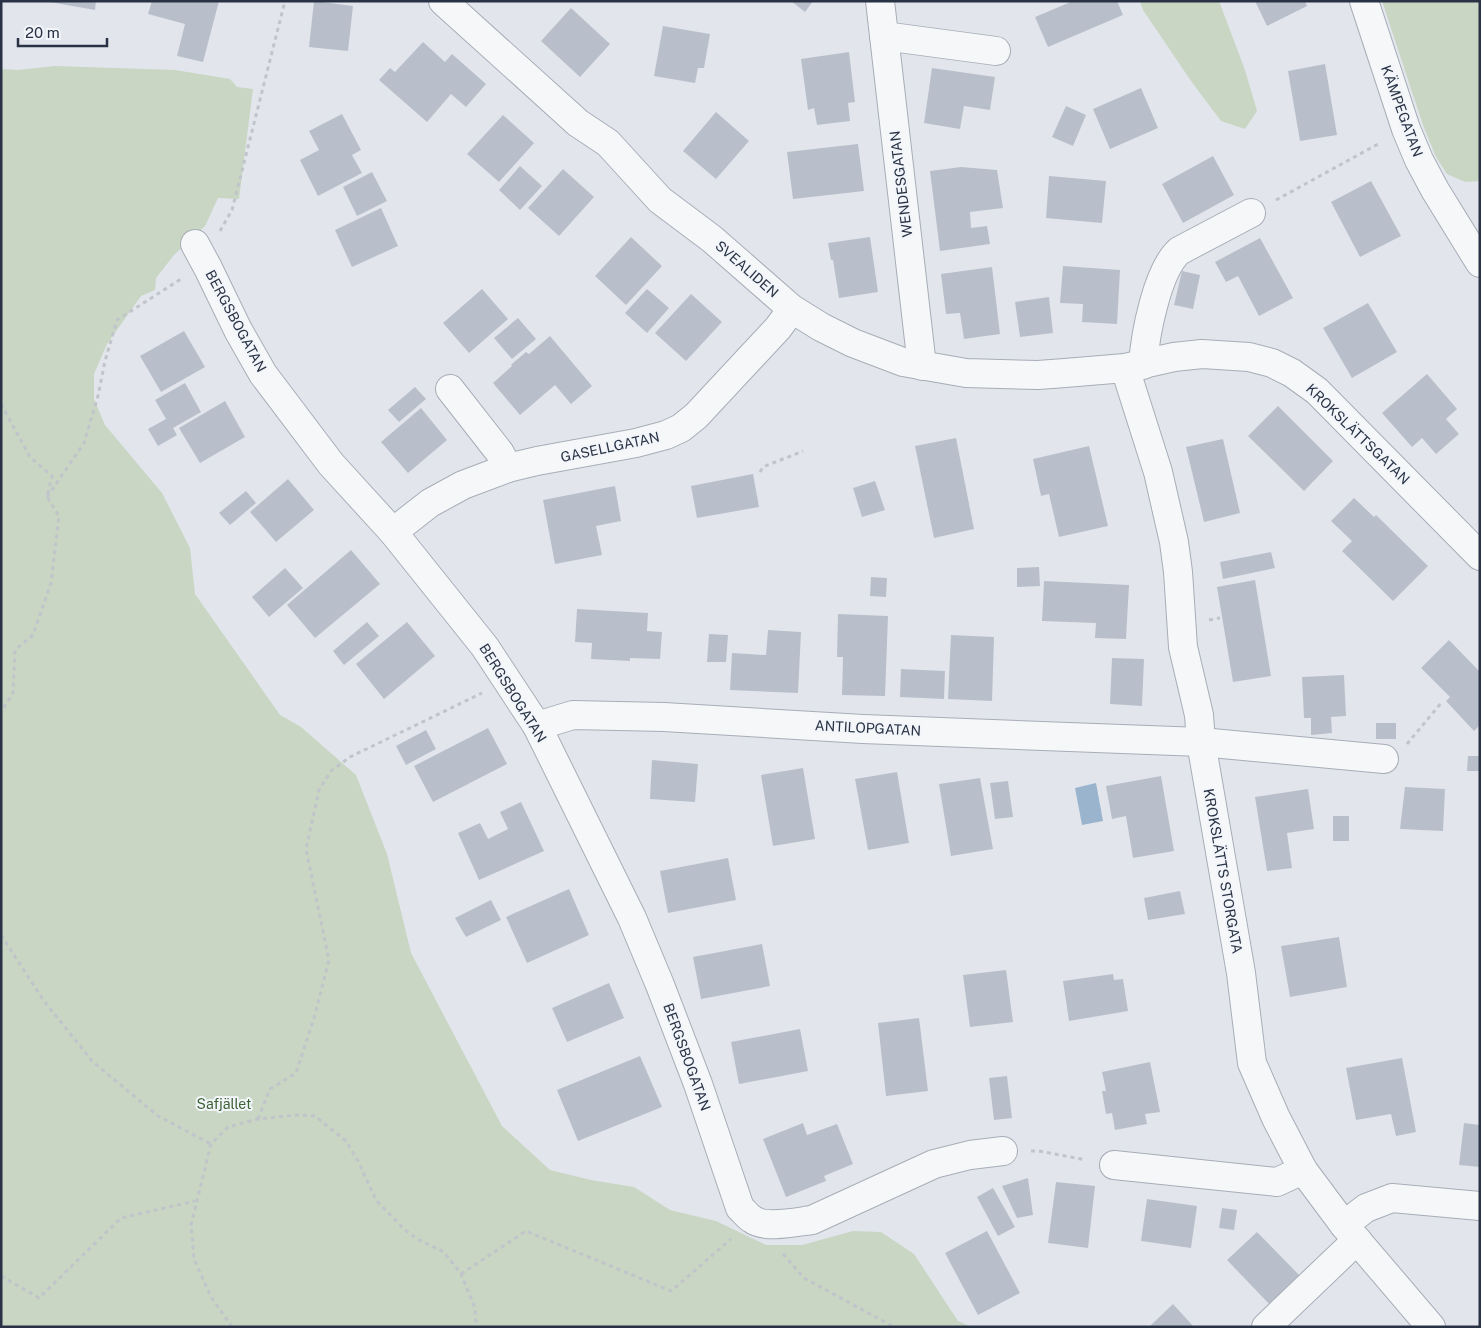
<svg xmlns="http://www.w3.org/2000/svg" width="1481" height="1328" viewBox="0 0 1481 1328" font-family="'Public Sans',sans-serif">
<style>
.green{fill:#c8d6c3}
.water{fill:#9bb4ce}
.building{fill:#b9bfca}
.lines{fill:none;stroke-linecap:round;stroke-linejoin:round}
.minor-casing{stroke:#a7adb7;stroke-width:30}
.path{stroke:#c1c4ca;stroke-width:3;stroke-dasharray:4 4;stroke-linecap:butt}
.minor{stroke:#f6f7f9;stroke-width:28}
.labels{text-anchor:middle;stroke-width:4;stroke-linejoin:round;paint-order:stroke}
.street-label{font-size:14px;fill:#293345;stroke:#f2f5f9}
.park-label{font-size:14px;fill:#3e6235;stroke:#f2f5f9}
</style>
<rect width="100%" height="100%" fill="#e2e6ec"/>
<!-- green -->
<g class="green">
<polygon points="1140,1 1219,1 1245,70 1257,111 1245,129 1221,121 1191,81 1143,10"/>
<polygon points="1382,1 1480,1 1480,181 1465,182 1447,174 1436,157 1423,125"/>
<polygon points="55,66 175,70 230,79 237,87 253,89 239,199 218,198 205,226 174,255 156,278 155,290 141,296 107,344 94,374 94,399 105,425 162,493 190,548 195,594 280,715 301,727 356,775 387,854 411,953 502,1126 550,1170 591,1180 634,1187 670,1210 716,1221 766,1245 802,1245 853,1231 881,1232 914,1254 958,1321 972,1327 1,1327 1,69 18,70"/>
</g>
<!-- water -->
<polygon class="water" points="1096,783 1103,821 1082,825 1075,788"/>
<!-- building -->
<g class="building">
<polygon points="44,1 96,1 95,10"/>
<polygon points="152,1 219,1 203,62 177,56 185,24 148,14"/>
<polygon points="314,1 353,6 348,51 309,47"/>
<polygon points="791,1 813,1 805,12"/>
<polygon points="1073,1 1117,1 1123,15 1048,47 1035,17"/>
<polygon points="1255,1 1305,1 1307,6 1267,26"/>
<polygon points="571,8 610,44 580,77 541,41"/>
<polygon points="663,26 710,34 704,68 698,68 695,83 654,76"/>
<polygon points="423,42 445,62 452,54 486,84 466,107 451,94 427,122 379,80 390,68 395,72"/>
<polygon points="849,52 855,102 848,103 850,121 817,125 814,108 808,110 801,59"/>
<polygon points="1325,64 1337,135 1300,141 1288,71"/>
<polygon points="932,68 995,77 990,110 964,106 960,129 924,123"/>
<polygon points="1141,88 1158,128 1110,149 1093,109"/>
<polygon points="1066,106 1086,115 1073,146 1052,137"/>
<polygon points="716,112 749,141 716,179 683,151"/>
<polygon points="342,114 361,150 352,155 362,173 318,196 300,160 319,150 309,131"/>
<polygon points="503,115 534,143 499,182 467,154"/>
<polygon points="858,144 864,191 793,199 787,152"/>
<polygon points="1213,156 1234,195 1183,223 1162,184"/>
<polygon points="520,166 542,186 520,210 499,190"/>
<polygon points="961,167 997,170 1003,208 970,212 971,228 987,226 990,244 940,251 930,171"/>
<polygon points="563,169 594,197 559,236 528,208"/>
<polygon points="372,172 387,201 357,216 343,187"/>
<polygon points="1049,176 1106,181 1102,223 1046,218"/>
<polygon points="1371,181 1401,236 1360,257 1331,202"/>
<polygon points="381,208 398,246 352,267 335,230"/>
<polygon points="631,237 662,266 626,305 595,276"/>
<polygon points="870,237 878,292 839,298 833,260 831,260 828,243"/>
<polygon points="1260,238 1293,298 1259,316 1238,276 1226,282 1215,262"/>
<polygon points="1063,266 1120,270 1117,324 1082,322 1083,304 1060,303"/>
<polygon points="992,267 1000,334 964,339 960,313 946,314 941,274"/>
<polygon points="1182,271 1200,275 1193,309 1174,305"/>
<polygon points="482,289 508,319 469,353 443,323"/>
<polygon points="647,289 669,308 647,333 625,313"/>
<polygon points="691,294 722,322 686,361 655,333"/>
<polygon points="1049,297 1053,333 1020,337 1015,302"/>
<polygon points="1368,303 1397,352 1352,378 1323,328"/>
<polygon points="518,318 536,339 512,359 494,338"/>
<polygon points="184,331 205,367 161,392 140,356"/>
<polygon points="550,336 592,386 571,404 555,385 520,415 493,383 512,366 511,365 513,363 526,352 529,354"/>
<polygon points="1427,374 1457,409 1446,419 1459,434 1436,454 1422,438 1412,447 1382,413"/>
<polygon points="185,383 201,412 173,428 177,435 158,446 148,429 166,419 155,400"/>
<polygon points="415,387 426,399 399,422 388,410"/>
<polygon points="225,401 245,437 200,463 179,428"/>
<polygon points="1278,406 1333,461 1304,491 1248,436"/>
<polygon points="421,408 447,440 408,473 381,442"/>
<polygon points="956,438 974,529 934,538 915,446"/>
<polygon points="1223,439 1240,513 1204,522 1186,447"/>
<polygon points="1089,446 1108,526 1059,537 1049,494 1041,496 1033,459"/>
<polygon points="753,474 759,507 697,518 691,486"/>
<polygon points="288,479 314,510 276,542 250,512"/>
<polygon points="875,481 885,510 862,517 853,488"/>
<polygon points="615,486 621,521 596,526 602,555 555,564 543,500"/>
<polygon points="246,491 256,503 230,525 219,513"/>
<polygon points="1354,498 1374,517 1376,515 1428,566 1393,601 1342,551 1352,541 1331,521"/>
<polygon points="351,550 380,584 315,638 287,605"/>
<polygon points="1271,552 1275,568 1223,579 1220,562"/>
<polygon points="1039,567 1040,586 1017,587 1017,568"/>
<polygon points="285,568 303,588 269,617 252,597"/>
<polygon points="871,577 887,578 886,597 870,596"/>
<polygon points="1255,580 1271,676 1233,682 1217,587"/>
<polygon points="1044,581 1129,585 1126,639 1095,638 1096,623 1042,621"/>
<polygon points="577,609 648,613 647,631 662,632 660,659 630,658 630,661 591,659 592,643 575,642"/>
<polygon points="838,614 888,616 885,696 842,695 843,657 837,657"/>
<polygon points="367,622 379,636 344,665 333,651"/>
<polygon points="407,622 435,656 384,699 356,664"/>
<polygon points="768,630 801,632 798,693 730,690 732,653 766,655"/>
<polygon points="709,634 728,635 726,662 707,662"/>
<polygon points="951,635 994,637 992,701 948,699"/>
<polygon points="1449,640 1480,672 1480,725 1474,731 1446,701 1450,697 1421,668"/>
<polygon points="1112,658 1144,659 1142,706 1110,704"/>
<polygon points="901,669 945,671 944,699 900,697"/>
<polygon points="1344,675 1346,716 1331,717 1332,733 1311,735 1311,718 1304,718 1302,677"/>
<rect x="1376" y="723" width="20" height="16"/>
<polygon points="488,728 507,764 433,802 414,766"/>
<polygon points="426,730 436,749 406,765 396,746"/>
<polygon points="1468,756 1480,756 1480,771 1467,771"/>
<polygon points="652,760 698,764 695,802 650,799"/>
<polygon points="803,768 815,839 773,846 761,775"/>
<polygon points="897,772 909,843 868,850 855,779"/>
<polygon points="1161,776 1174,851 1133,858 1126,816 1112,819 1106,786"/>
<polygon points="980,778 993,849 951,856 939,784"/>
<polygon points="1008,781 1013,817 995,819 990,783"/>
<polygon points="1405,787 1445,789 1443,831 1400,829"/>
<polygon points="1308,789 1314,829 1287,833 1292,868 1267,871 1255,797"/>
<polygon points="521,802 544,851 479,880 458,833 480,823 488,839 508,829 500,812"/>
<rect x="1333" y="816" width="16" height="25"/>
<polygon points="728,858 736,900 668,913 660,871"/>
<polygon points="569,889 589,935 527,963 506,917"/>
<polygon points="1180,891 1185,914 1148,920 1144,898"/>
<polygon points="491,900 501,920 466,937 455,918"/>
<polygon points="1339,937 1347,987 1290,997 1281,946"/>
<polygon points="762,944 770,986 701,999 693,957"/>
<polygon points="1006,970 1013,1022 970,1027 963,975"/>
<polygon points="1113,974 1114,980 1123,979 1128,1011 1069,1021 1063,981"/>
<polygon points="609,983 624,1018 567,1042 552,1008"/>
<polygon points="919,1018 928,1091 886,1096 878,1023"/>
<polygon points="800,1029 808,1071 739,1084 731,1042"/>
<polygon points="640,1056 662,1107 578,1141 557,1090"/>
<polygon points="1402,1058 1416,1132 1396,1136 1391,1114 1356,1120 1346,1068"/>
<polygon points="1150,1062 1160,1112 1145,1114 1147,1124 1115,1130 1112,1113 1106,1114 1102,1091 1106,1091 1102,1072"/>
<polygon points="1007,1076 1012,1118 994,1120 989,1078"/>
<polygon points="803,1123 807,1135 837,1124 853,1164 824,1176 826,1181 786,1197 763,1139"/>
<polygon points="1464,1123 1480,1125 1480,1167 1459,1165"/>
<polygon points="1028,1178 1033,1215 1017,1218 1002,1186"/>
<polygon points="1056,1182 1095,1186 1088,1248 1048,1243"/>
<polygon points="993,1188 1015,1227 998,1236 977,1197"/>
<polygon points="1147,1199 1197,1206 1191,1248 1141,1241"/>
<polygon points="1222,1208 1237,1210 1234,1230 1219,1228"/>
<polygon points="987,1231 1020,1293 978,1315 945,1253"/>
<polygon points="1257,1232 1302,1278 1272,1307 1227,1260"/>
<polygon points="1173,1304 1194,1327 1149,1327"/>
</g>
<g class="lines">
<!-- minor casing -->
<g class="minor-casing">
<g id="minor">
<polyline points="443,1 578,123 608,143 660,200 712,239 792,309 821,327 853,343 903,362 966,373 1038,375 1065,373 1125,368 1174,357 1202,354 1249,357 1272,363 1292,373 1317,391 1480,556"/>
<polyline points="880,1 922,366"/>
<polyline points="1364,1 1406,129 1419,160 1435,190 1480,263"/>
<polyline points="884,36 996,51"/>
<path d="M195,244l13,24 30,62 25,44 68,90 62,68 92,115 52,79 95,192 28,67 38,99 42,124c4,3 7,8 12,11 13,10 44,3 60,1l122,-56 36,-9 33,-4"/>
<path d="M1143,365c2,-30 14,-94 36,-114l72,-38"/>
<polyline points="1125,368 1158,472 1174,542 1178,572 1183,647 1199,715 1201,742 1241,973 1252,1063 1276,1118 1303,1170 1344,1225 1431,1327"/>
<polyline points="450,389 500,453 508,468"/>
<polyline points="393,532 430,503 463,485 508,468 537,461 636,443 666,435 681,428 696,416 778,328 792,309"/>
<polyline points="537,726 573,715 664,717 863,729 1201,742 1384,759"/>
<polyline points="1114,1165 1277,1182 1303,1170"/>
<polyline points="1344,1225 1366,1208 1392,1198 1480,1206"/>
<polyline points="1266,1327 1357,1240"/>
</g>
</g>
<!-- path -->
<g class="path">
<polyline points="1276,200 1380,143"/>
<polyline points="220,231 232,210 285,1"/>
<polyline points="1,404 30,457 52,476 47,497 59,516 51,583 33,635 15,650 13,693 1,712"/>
<polyline points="760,472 763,467 803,451"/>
<polyline points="47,497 84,443 98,396 105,361 117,320 181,279"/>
<polyline points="1209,620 1220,618"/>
<polyline points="1407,744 1442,702"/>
<polyline points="1,935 44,1001 93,1062 158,1116 211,1144"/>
<polyline points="258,1119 270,1089 296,1073 314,1018 329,960 306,849 319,790 331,771 350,757 482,693"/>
<polyline points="1031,1151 1039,1151 1086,1160"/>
<polyline points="783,1254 804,1278 894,1327"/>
<polyline points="461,1274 526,1231 671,1291 731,1239"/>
<polyline points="1,1276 39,1298 121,1218 195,1201"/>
<polyline points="232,1327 211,1297 194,1259 191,1225 211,1144 228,1127 258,1119 297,1115 315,1116 346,1141 358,1161 376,1200 405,1230 419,1240 444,1252 461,1274 475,1308 476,1327"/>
</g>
<!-- minor -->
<use href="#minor" class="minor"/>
</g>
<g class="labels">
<!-- street labels -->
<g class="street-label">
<text transform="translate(1402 111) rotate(70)" y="5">KÄMPEGATAN</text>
<text transform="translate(901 184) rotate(-97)" y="5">WENDESGATAN</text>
<text transform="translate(747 269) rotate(41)" y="5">SVEALIDEN</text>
<text transform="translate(236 321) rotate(62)" y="5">BERGSBOGATAN</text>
<text transform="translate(1358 434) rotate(44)" y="5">KROKSLÄTTSGATAN</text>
<text transform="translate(610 447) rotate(-12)" y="5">GASELLGATAN</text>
<text transform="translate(513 693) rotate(58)" y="5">BERGSBOGATAN</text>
<text transform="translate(868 728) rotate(3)" y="5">ANTILOPGATAN</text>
<text transform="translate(1223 871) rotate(80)" y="5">KROKSLÄTTS STORGATA</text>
<text transform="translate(687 1057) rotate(70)" y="5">BERGSBOGATAN</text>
</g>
<!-- park labels -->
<g class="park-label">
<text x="224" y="1109">Safjället</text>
</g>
</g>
<!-- border -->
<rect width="1481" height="1328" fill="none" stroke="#293345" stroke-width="5"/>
<!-- scale -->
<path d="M18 38v8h89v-8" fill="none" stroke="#293345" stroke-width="2.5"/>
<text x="25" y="38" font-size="15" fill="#293345" stroke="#f2f5f9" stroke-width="4" paint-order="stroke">20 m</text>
</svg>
